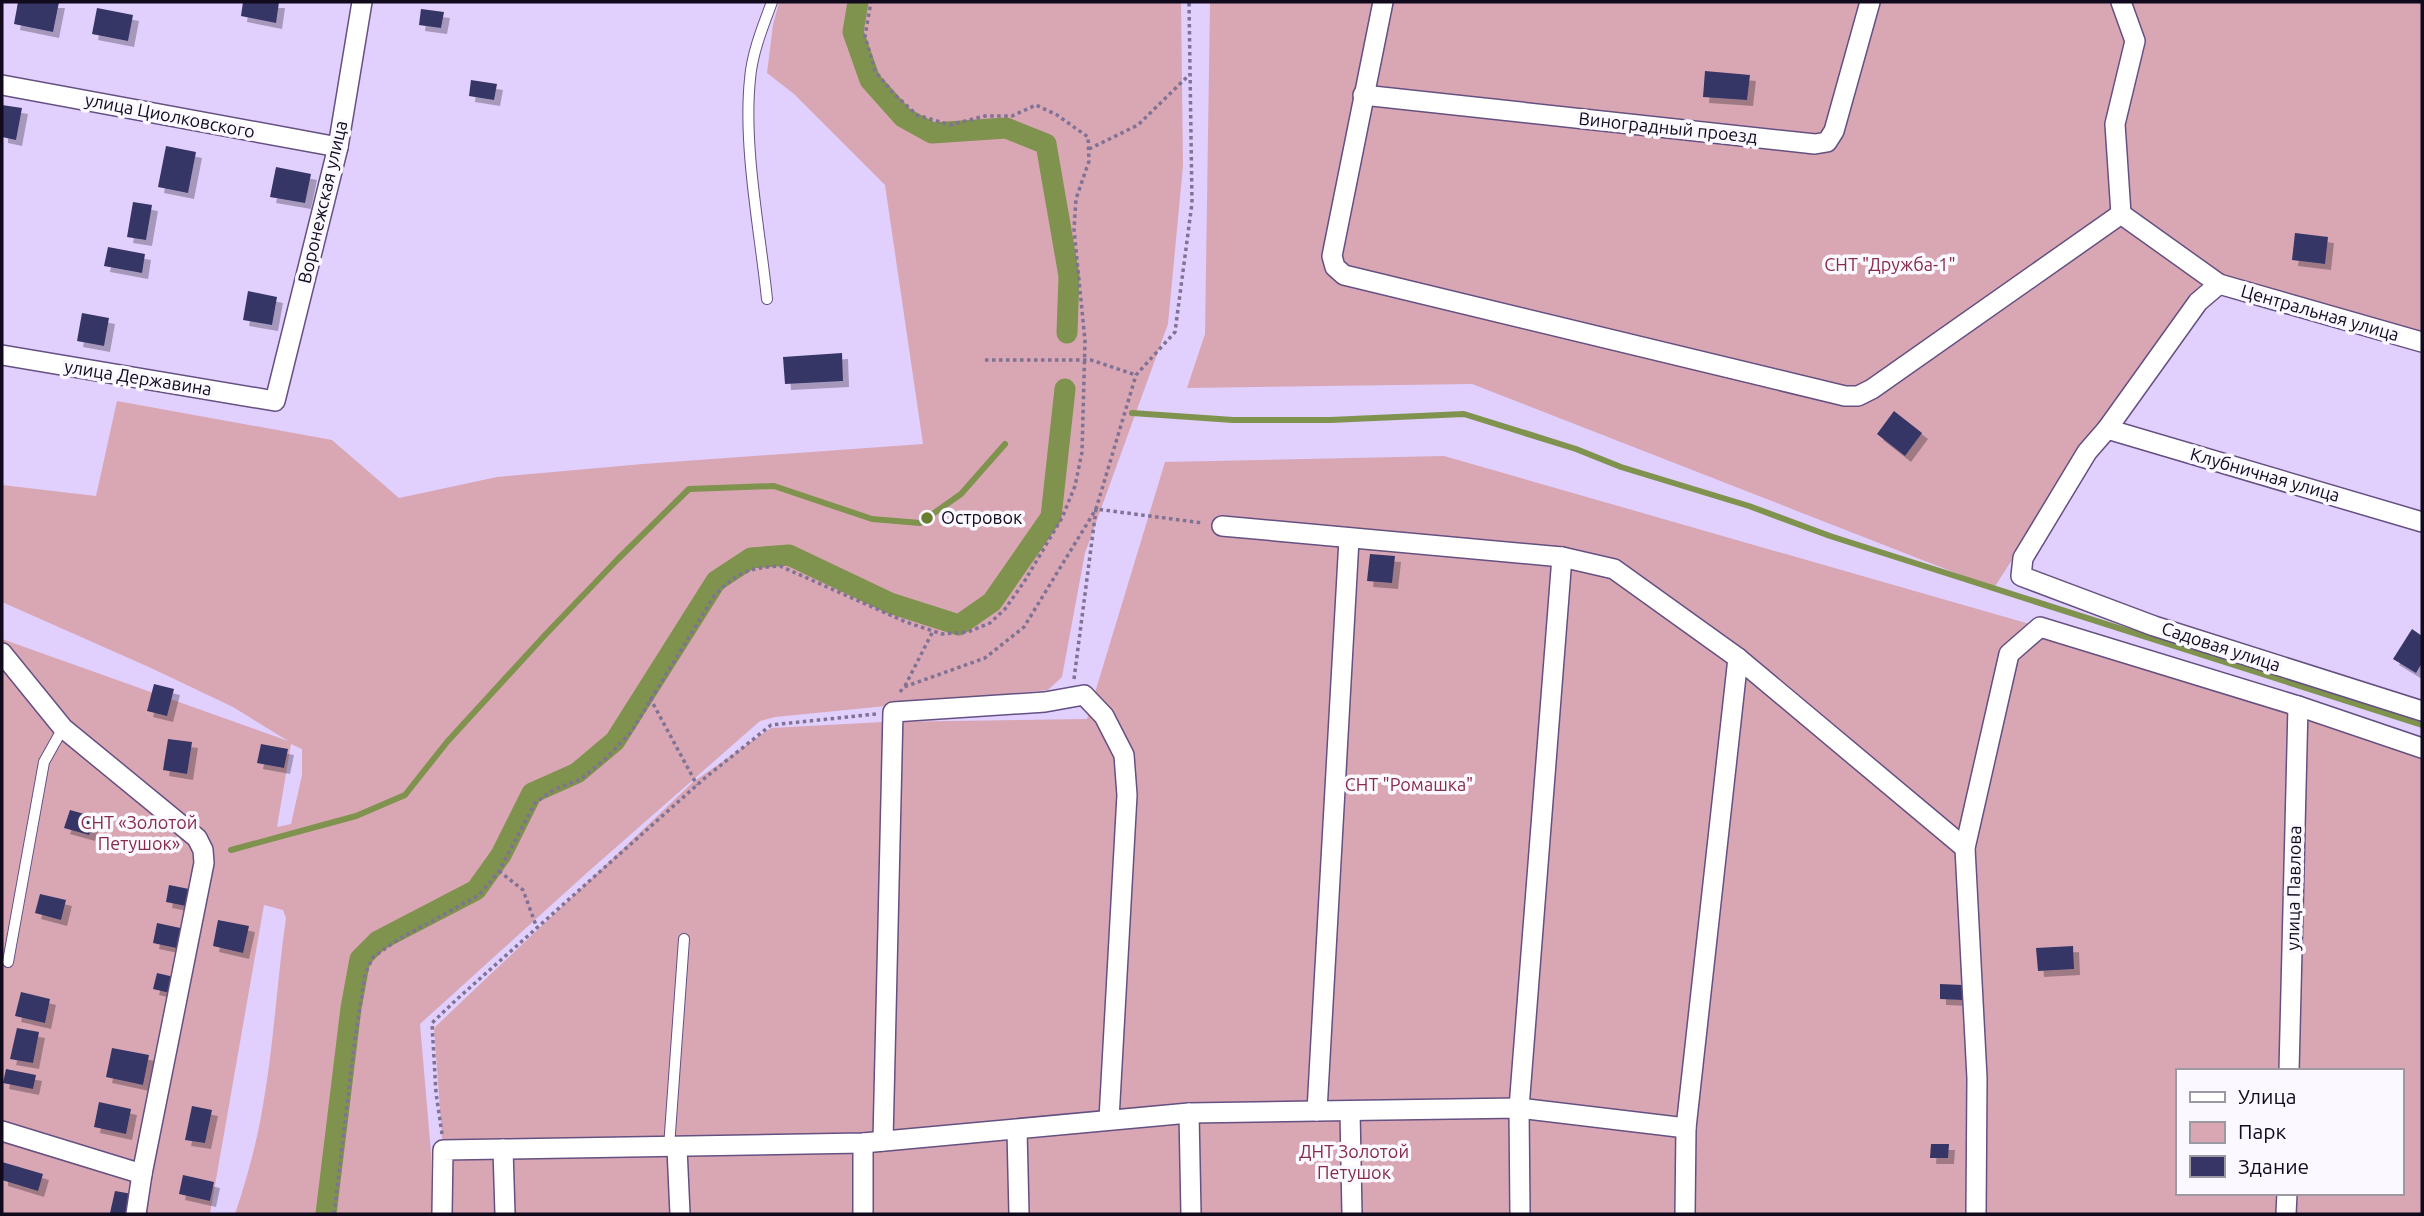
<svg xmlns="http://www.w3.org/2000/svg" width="2424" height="1216" viewBox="0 0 2424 1216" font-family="Ubuntu,sans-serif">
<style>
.green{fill:#d9a7b4;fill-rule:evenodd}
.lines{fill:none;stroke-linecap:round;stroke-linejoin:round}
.stream{stroke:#7f924e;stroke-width:6}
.canal{stroke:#7f924e;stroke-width:21}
.building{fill:#363566;filter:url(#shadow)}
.lane-casing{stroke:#655082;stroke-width:12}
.street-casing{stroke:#655082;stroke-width:22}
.path{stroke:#7f7294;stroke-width:3.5;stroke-dasharray:3.5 3.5;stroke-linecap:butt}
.lane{stroke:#fff;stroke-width:10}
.street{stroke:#fff;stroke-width:19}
.poi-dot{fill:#697e2e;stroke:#fbf9ff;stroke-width:2.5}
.labels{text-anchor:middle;stroke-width:7;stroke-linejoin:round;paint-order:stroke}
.street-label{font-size:18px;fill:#11091c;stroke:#fbf9ff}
.park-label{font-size:18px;fill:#862c4b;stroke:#fbf9ff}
.poi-label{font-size:18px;fill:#11091c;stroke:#fbf9ff;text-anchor:start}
</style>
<defs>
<filter id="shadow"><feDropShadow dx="6" dy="6" stdDeviation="0" flood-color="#0004"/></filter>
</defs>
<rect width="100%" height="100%" fill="#e1cffe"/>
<!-- green -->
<g class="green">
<path d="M779,2h402l2,164 -15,158 -83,229 -23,124 -14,13 -273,27 -15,4 -171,150 -169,153 11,129 1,61h-197c12,-35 22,-72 28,-109 11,-62 14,-125 23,-187l-3,-8 -19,-5 -54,309h-208v-575l286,102 -55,-34 -82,-39 -149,-66v-117l94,11 21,-95 215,39 67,58 98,-21 146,-13 280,-20 -38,-259 -91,-91 -27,-21 6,-48zM291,744l11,5v26l-11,49 -14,3z"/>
<polygon points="1210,2 2422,2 2422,331 2209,273 2094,432 1994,588 1472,384 1187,388 1205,334"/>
<path d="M1444,456l596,171 382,124v463h-1979v-64l-9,-122 259,-246 78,-54 112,-6 204,-3 78,-257zM2177,1071h224v122h-224z"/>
</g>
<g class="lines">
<!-- stream -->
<g class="stream">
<polyline points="1132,413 1233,420 1330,420 1464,414 1576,449 1621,467 1749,506 1830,536 2422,725"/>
<polyline points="231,850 356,816 405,795 447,742 546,634 617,560 689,489 774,486 872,519 920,523 961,494 1005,444"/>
</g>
<!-- canal -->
<g class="canal">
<polyline points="858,2 853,32 870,80 903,117 932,133 1006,128 1046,144 1069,276 1067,333"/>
<polyline points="326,1214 351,1008 360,959 378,941 476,890 501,855 532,793 577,773 615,741 716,581 751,558 789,555 890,603 959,625 992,602 1051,517 1065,389"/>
</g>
</g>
<!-- building -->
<g class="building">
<polygon points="18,2 59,2 53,32 14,24"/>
<polygon points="243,2 279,2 276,23 241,16"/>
<polygon points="97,8 133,15 128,41 92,34"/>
<polygon points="421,9 444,12 441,28 419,25"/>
<polygon points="1705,71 1750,75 1747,100 1703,97"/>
<polygon points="471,80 497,84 494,100 469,96"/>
<polygon points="2,105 22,108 16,140 2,137"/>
<polygon points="166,146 196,152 188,193 158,187"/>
<polygon points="276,167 311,174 305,203 270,197"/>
<polygon points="133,202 152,205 146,240 127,237"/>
<polygon points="2295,233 2328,237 2325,264 2292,260"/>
<polygon points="108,247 145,254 142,273 104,266"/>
<polygon points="248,291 277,297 272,325 243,320"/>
<polygon points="82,313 109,318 104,346 77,341"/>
<polygon points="842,353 843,381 785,384 783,357"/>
<polygon points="1894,411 1922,433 1905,456 1877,434"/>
<polygon points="1370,554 1395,556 1392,583 1367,581"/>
<polygon points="2412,629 2422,636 2422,663 2416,673 2393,659"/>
<polygon points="154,684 174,689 167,716 147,711"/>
<polygon points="168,739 192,742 187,774 163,770"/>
<polygon points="261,744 288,749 284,768 257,763"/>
<polygon points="70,810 95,817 89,835 64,828"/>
<polygon points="169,885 189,889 186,906 166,902"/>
<polygon points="40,894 66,900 61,920 35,913"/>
<polygon points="218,920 249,926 243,953 213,946"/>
<polygon points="157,923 185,929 181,949 153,943"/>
<polygon points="2073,946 2074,969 2038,971 2036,948"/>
<polygon points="157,973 174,977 170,993 153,989"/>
<polygon points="1940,984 1963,985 1963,1000 1940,999"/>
<polygon points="21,992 50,999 45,1023 15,1016"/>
<polygon points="17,1028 39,1032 33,1063 10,1059"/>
<polygon points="112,1048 149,1055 143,1085 106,1077"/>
<polygon points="6,1069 36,1075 33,1089 3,1083"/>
<polygon points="99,1102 131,1109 126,1134 94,1127"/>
<polygon points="192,1106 212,1110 205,1143 185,1140"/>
<polygon points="1931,1144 1949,1144 1948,1158 1930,1158"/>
<polygon points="2,1162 43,1174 38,1191 2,1180"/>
<polygon points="183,1175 214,1182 210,1201 179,1194"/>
<polygon points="115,1191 132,1194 128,1214 110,1213"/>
</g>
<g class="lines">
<!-- lane casing -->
<g class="lane-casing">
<g id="lane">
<path d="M767,299c-7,-68 -24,-152 -17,-220 2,-26 13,-53 22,-77"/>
<polyline points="8,962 44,762 63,728"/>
<polyline points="669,1147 684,939"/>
</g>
</g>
<!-- street casing -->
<g class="street-casing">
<g id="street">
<polyline points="1383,2 1332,256 1335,267 1344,275 1845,396 1858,396 1872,389 2121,214 2219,284 2422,342"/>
<polyline points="2121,2 2135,41 2115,124 2121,214"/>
<polyline points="2,85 338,147"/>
<polyline points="1363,95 1815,144 1827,142 1834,131 1870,2"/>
<polyline points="2219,284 2198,302 2107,429 2087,452 2023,558 2021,576 2154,626 2422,711"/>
<polyline points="2,355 275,401 338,147 362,2"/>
<polyline points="2107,429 2422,522"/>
<polyline points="1222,526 1562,557 1614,569 1738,658"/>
<polyline points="2,653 63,728 197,838 203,850 204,863 142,1174 136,1214"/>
<polyline points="2289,1071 2298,706"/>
<polyline points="1317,1111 1349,539"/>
<polyline points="1350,1111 1352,1214"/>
<polyline points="1189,1113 1191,1214"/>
<polyline points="1017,1130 1019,1214"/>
<polyline points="2,1131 142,1174"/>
<polyline points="883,1141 893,712 1045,702 1084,695 1104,716 1124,755 1127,795 1109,1119"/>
<polyline points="863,1143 863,1214"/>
<polyline points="677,1148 680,1214"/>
<polyline points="442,1214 443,1150 503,1149"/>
<polyline points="505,1214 503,1149 863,1143 1189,1113 1317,1111 1519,1108 1686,1128"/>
<polyline points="1520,1214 1519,1108 1562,557"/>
<polyline points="1685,1214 1686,1128 1738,658 1965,848"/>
<polyline points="1976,1214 1977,1078 1965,848 2009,654 2040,627 2298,706 2422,748"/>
<polyline points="2286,1214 2287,1193"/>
</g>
</g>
<!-- path -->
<g class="path">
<polyline points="1089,149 1138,125 1190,74"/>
<polyline points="985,360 1091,360 1136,375"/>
<polyline points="1074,679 1096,509 1203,523"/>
<polyline points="905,686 933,631"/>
<polyline points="900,692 904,687 985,658 1024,627 1096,509 1136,375 1175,332 1192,203 1189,2"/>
<polyline points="650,698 697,785"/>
<polyline points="499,871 523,890 537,928"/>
<polyline points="442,1134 436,1093 432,1023 456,1000 706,777 771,725 876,714"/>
<path d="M334,1214l21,-175 10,-65 8,-17 26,-18 80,-44 20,-24 36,-68 20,-14 26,-10 24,-20 26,-27 83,-136c23,-24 34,-28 66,-30l126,56 36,12 26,-2 22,-9 15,-14 19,-27 38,-64 13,-32 7,-34 3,-111 -11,-112 2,-30 13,-38 -1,-24 -31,-22 -21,-10 -24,11h-27l-35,9 -33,-10 -23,-21 -19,-23 -10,-35 6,-34"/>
</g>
<!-- lane -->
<use href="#lane" class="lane"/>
<!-- street -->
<use href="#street" class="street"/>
</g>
<!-- markers -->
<circle class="poi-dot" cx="927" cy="518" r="7"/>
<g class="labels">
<!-- street labels -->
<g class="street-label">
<text transform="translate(170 116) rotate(11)" y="6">улица Циолковского</text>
<text transform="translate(1668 128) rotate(6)" y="6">Виноградный проезд</text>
<text transform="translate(323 202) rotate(-77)" y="6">Воронежская улица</text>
<text transform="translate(2320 313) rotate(16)" y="6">Центральная улица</text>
<text transform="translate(138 378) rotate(9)" y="6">улица Державина</text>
<text transform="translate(2265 475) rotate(16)" y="6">Клубничная улица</text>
<text transform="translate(2221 647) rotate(18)" y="6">Садовая улица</text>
<text transform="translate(2294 888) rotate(-89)" y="6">улица Павлова</text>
</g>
<!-- park labels -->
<g class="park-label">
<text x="1890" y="271">СНТ "Дружба-1"</text>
<text x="1409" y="791">СНТ "Ромашка"</text>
<text x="139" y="829">СНТ «Золотой<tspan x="139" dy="21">Петушок»</tspan></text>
<text x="1354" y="1158">ДНТ Золотой<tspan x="1354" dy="21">Петушок</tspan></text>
</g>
<!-- poi labels -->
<g class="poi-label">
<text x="941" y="524">Островок</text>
</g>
</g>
<!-- border -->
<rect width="2424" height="1216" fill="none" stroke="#11091c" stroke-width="7"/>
<!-- legend -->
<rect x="2176" y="1069" width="228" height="126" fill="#fbf9ff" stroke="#9d99a4" stroke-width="2"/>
<rect x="2190" y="1092" width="35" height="10" fill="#ffffff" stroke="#9d99a4" stroke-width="2"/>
<text x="2238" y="1104" font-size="21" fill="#11091c">Улица</text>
<rect x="2190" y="1122" width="35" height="21" fill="#d9a7b4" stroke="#9d99a4" stroke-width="2"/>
<text x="2238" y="1139" font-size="21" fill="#11091c">Парк</text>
<rect x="2190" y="1156" width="35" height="21" fill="#363566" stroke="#9d99a4" stroke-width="2"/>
<text x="2238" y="1174" font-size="21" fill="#11091c">Здание</text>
</svg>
